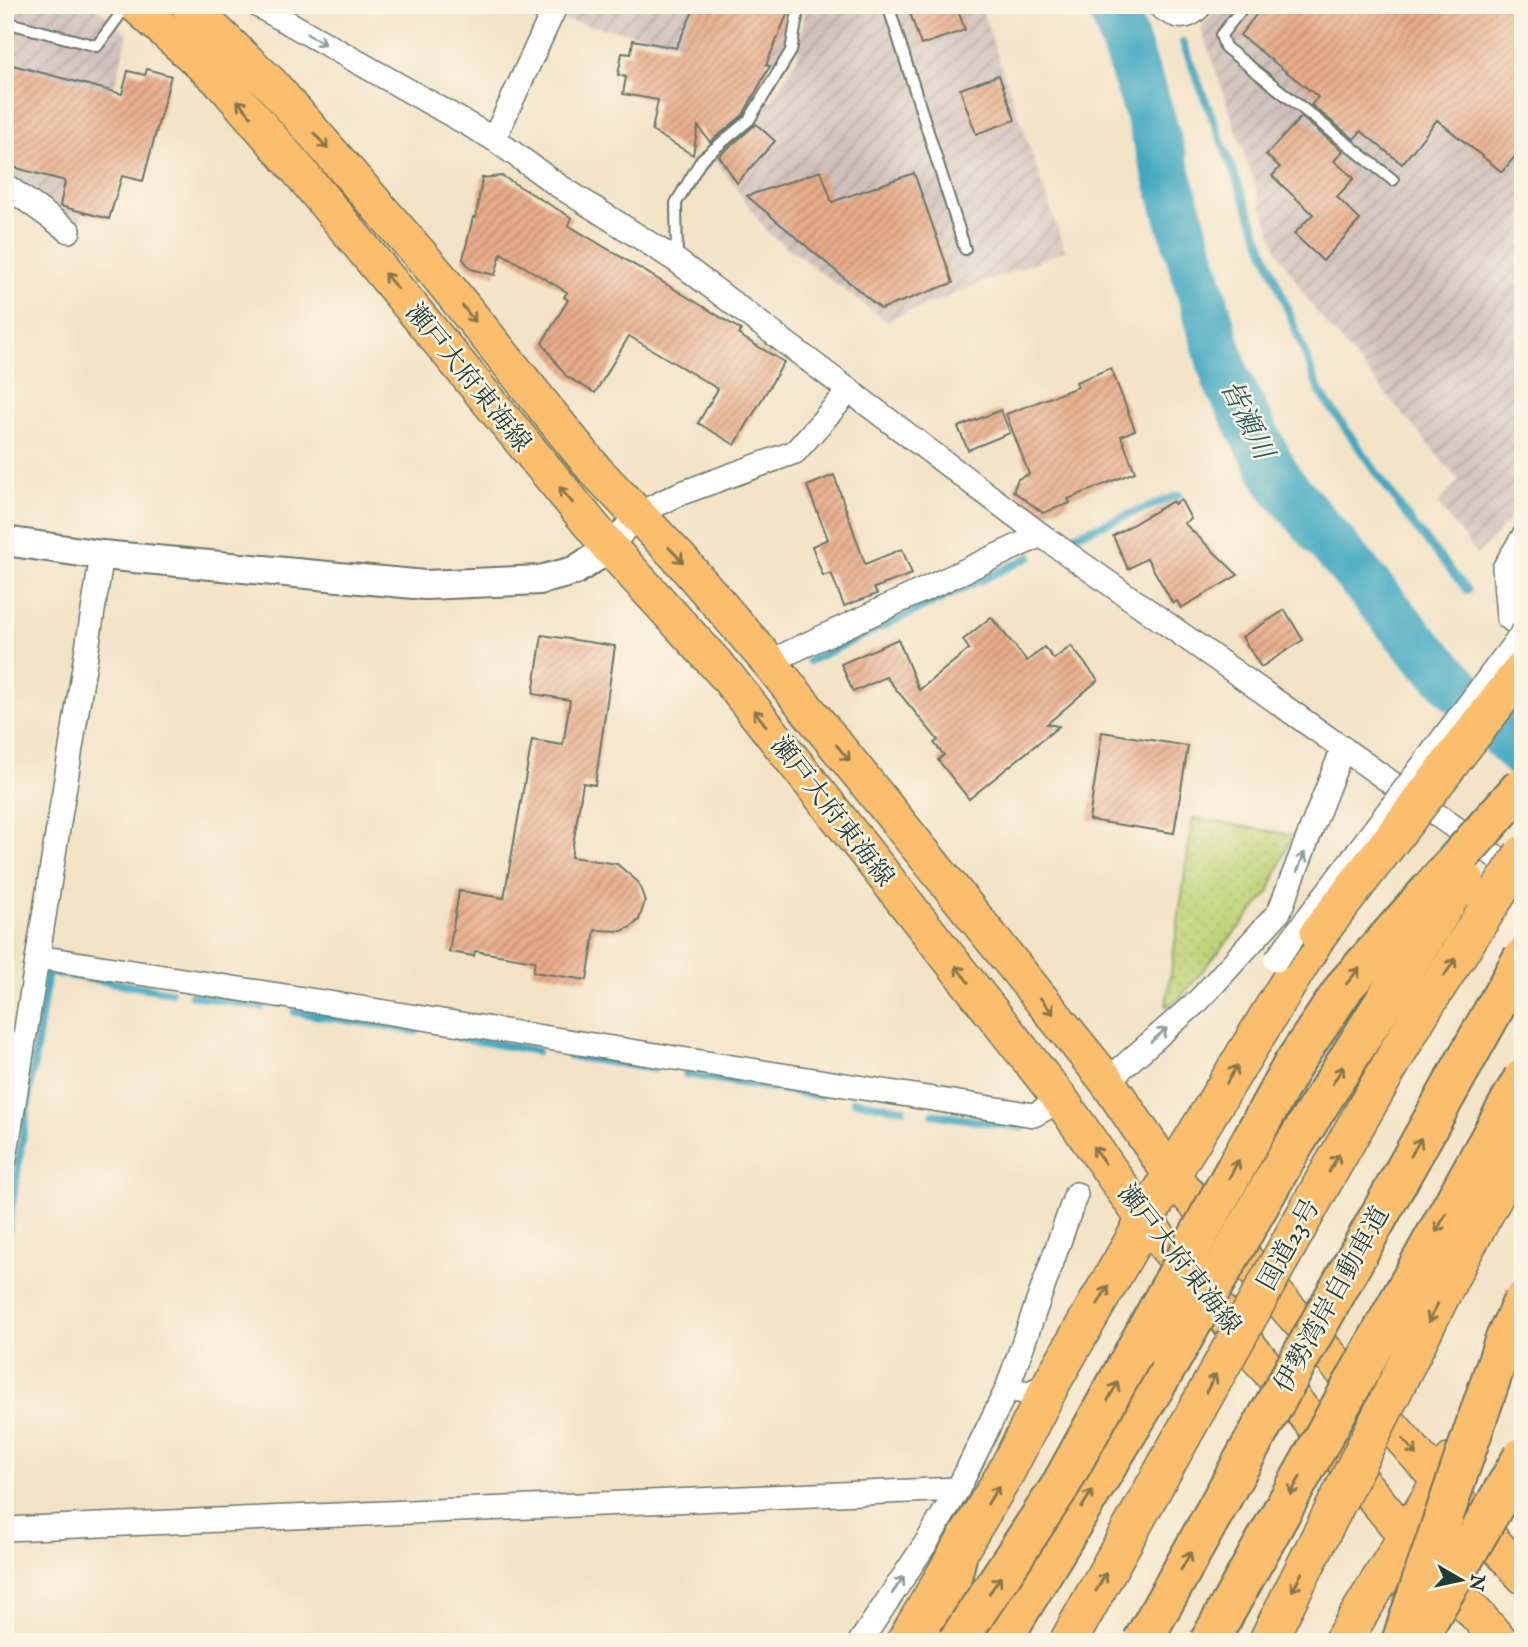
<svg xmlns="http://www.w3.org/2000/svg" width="1528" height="1647" viewBox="0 0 1528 1647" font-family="'IM FELL English','Noto Serif JP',serif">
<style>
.industrial{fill:url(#industrial-furrows)}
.grass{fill:url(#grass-dots);stroke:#6e8856;stroke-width:2}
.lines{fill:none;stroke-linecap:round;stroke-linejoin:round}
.stream{stroke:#41a8c1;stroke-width:8}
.river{stroke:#41a8c1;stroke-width:49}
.building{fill:url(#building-hatch)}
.service-casing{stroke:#697767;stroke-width:14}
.minor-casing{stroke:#697767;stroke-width:26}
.tertiary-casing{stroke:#697767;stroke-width:32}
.primary-casing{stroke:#697767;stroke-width:38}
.trunk-casing{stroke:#697767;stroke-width:40}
.motorway-casing{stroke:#697767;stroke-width:42}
.service{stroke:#fff;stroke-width:10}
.minor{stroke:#fff;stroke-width:23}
.tertiary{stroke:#fff;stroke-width:28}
.primary{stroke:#fabe6d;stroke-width:35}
.trunk{stroke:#fabe6d;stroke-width:37}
.motorway{stroke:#fabe6d;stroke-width:38}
.minor-bridge-casing{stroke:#697767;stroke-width:26;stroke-linecap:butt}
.trunk-bridge-casing{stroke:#697767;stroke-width:40;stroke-linecap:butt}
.motorway-bridge-casing{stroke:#697767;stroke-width:42;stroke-linecap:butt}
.minor-bridge{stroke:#fff;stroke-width:23}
.trunk-bridge{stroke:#fabe6d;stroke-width:37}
.motorway-bridge{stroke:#fabe6d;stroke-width:38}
.oneway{stroke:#8f9e9a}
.oneway2{stroke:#82774e}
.labels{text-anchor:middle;stroke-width:5;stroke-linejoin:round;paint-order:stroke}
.street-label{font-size:26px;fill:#1f3d34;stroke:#fcf5e5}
.water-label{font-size:28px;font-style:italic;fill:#295d5e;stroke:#fcf5e5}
</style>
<defs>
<pattern id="industrial-furrows" width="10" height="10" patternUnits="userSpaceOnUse" patternTransform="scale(1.75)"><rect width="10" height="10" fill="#d0c0bc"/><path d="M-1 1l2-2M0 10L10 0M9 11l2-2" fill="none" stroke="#a89d9a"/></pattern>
<pattern id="grass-dots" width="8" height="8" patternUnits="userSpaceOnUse" patternTransform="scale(1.75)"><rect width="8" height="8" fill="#bed377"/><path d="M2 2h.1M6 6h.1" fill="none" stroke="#a3b668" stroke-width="1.8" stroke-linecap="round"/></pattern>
<pattern id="building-hatch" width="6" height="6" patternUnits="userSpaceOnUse" patternTransform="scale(1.75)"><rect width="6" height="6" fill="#e8ac89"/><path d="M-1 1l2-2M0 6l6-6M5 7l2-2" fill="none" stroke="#bb8d71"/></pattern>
</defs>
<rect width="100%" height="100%" fill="#fcf5e5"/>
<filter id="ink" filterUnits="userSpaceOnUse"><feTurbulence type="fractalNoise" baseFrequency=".0143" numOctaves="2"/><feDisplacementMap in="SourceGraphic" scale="14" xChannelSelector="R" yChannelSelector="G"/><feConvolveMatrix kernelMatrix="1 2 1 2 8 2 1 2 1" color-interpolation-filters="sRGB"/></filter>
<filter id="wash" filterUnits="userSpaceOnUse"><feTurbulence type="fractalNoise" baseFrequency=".00686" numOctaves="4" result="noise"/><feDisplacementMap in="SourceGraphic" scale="28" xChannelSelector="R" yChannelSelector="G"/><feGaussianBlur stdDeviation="1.57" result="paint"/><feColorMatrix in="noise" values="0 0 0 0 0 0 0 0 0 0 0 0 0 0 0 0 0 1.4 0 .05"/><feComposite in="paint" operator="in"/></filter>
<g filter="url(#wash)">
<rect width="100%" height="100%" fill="#f3e3c6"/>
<!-- industrial -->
<g class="industrial">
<polygon points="5,5 94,5 128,35 79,224 5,179"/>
<polygon points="566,5 797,5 778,63 559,19"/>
<polygon points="806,5 980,5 1065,250 886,321 768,233 715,159 766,109 797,59"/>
<polygon points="1219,5 1523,5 1523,504 1477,555 1438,504 1459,481 1314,309 1278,252 1201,28"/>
</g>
<!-- grass -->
<polygon class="grass" points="1193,818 1292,835 1269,892 1178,1000 1166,1006"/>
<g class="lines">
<!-- stream -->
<g class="stream">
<polyline points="1183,43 1320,392 1411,522 1467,590"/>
<polyline points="1076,535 1179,495"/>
<polyline points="809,661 1030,557"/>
<polyline points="192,995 262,1007"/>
<polyline points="295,1012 416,1031"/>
<polyline points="455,1037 537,1051"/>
<polyline points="570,1056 654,1069"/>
<polyline points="686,1074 819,1096"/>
<polyline points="854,1101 903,1109"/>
<polyline points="933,1114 1023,1128"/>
<polyline points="6,1244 48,972 171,992"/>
</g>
<!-- river -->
<polyline class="river" points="1112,5 1149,112 1226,379 1278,480 1420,648 1523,755"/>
</g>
<g id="blocks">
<!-- building -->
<g class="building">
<polygon points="696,5 791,5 766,65 770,66 743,115 710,142 698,126 693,155 652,131 658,100 623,94 626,77 618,75 622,53 631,54 633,40 676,48"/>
<polygon points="922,5 956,5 965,30 921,45 909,10"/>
<polygon points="1264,5 1523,5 1523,147 1502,172 1437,120 1402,164 1361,131 1354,139 1311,105 1318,97 1240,35"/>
<polygon points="5,63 122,94 128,71 145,75 147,69 171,76 143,181 122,176 109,219 60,206 65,181 5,165"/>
<polygon points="999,75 1015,120 976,134 960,89"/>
<polygon points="1301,117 1343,151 1334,161 1354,178 1337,197 1360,220 1323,261 1294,234 1313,214 1272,176 1280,167 1266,155"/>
<polygon points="756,124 775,141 737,183 719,156"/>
<polygon points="821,171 832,202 914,173 953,283 881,309 747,196"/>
<polygon points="502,176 572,218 568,225 704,307 741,330 739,335 784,362 735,445 698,423 718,389 629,336 595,393 566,376 542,343 568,300 564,297 567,292 501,253 495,275 471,269 463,259 473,217 476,218 482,178"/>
<polygon points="1111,368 1135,430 1121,436 1135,472 1068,499 1070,503 1043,513 1013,491 1018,479 1029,474 1006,414 1078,387 1076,382"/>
<polygon points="1001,410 1010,433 968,450 958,427"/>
<polygon points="834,475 865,564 902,549 912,574 874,588 877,594 844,606 831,573 823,576 812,546 828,539 807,486"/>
<polygon points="1181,500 1191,519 1184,523 1238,575 1181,608 1177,601 1173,604 1147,558 1128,569 1113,536 1173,501 1174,504"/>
<polygon points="1285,610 1303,640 1261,667 1242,637"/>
<polygon points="991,617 1027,661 1044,647 1054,659 1071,646 1098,680 1047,724 1059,726 969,799 938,760 944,755 934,743 938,740 886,677 853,692 841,664 898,639 919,690 969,649 963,640"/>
<polygon points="542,635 615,646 595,785 583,783 571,857 617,864 638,882 645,901 639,920 631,927 622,931 595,930 587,980 533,972 535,961 475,951 474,956 449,952 459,891 504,898 532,740 563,745 570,700 533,694"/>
<polygon points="1102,732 1188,746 1174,833 1089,820"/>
</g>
</g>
</g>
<g filter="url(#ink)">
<use href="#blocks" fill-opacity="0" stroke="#697767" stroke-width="2"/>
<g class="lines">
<!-- service casing -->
<g class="service-casing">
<g id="service">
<polyline points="888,5 965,249"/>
<polyline points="1245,5 1221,35 1225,47 1393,180"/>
<polyline points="5,22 97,46 127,5"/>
<polyline points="677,261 676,203 702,159 749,120 791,51 799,5"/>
</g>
</g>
<!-- minor casing -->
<g class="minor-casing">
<g id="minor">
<polyline points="257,5 494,139 556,184 677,261 1041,535 1522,875"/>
<path d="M1158,5c17,13 29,17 43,0"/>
<polyline points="494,139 556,5"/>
<polyline points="5,185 69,231"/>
<polyline points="1523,537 1504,568 1508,617 1523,629"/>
<polyline points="610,548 636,515 679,494 795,452 850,390"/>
<polyline points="769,662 1041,535"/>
<polyline points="38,957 1034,1115 1061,1100"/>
<polyline points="1107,1081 1200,999 1279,912 1343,748"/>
<polyline points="5,1159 102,555"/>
<polyline points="1007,1389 1076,1194"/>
<polyline points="5,1529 958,1489"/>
<polyline points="860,1642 928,1540 958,1489 1007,1389 1029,1393 1052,1382"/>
</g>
</g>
<!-- tertiary casing -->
<g class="tertiary-casing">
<polyline id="tertiary" points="5,541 102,555 425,585 540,580 574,571 610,548"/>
</g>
<!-- primary casing -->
<g class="primary-casing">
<g id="primary">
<polyline points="136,5 223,83 299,171 610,548 725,674 1061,1100 1145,1221 1407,1537 1501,1642"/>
<polyline points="188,5 271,84 436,273 595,470 680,559 769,662 1107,1081 1171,1175 1523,1576"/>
</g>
</g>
<!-- trunk casing -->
<g class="trunk-casing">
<g id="trunk">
<polyline points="905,1642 1005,1474 1052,1382 1171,1175 1319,933"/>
<polyline points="1342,1642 1453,1461"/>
</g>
</g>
<!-- motorway casing -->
<g class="motorway-casing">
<g id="motorway">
<polyline points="936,1642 958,1553"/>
<polyline points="1001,1642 1170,1362"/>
<polyline points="1401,1642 1409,1618"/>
</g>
</g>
<!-- service -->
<use href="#service" class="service"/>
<!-- minor -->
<use href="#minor" class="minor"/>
<!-- tertiary -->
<use href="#tertiary" class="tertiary"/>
<!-- primary -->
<use href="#primary" class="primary"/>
<!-- trunk -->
<use href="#trunk" class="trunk"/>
<!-- motorway -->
<use href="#motorway" class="motorway"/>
<!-- minor-bridge casing -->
<g class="minor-bridge-casing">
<polyline id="minor-bridge" points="1276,960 1523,632"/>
</g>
<!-- trunk-bridge casing -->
<g class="trunk-bridge-casing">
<g id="trunk-bridge">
<polyline points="1319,933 1523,669"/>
<polyline points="1068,1642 1321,1186 1419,1015 1523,854"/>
<polyline points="1267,1642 1460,1258 1523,1145"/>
</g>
</g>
<!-- motorway-bridge casing -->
<g class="motorway-bridge-casing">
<g id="motorway-bridge">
<polyline points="1170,1362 1289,1153 1451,895 1465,881"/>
<polyline points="1409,1618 1504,1341 1523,1300"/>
<polyline points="1421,1633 1523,1456"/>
<polyline points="957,1642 1059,1488 1293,1064 1346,985 1523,785"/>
<polyline points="1142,1642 1523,957"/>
<polyline points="1209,1642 1523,1078"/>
</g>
</g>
<!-- minor-bridge -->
<use href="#minor-bridge" class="minor-bridge"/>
<!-- trunk-bridge -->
<use href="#trunk-bridge" class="trunk-bridge"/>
<!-- motorway-bridge -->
<use href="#motorway-bridge" class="motorway-bridge"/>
</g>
<!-- one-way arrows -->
<defs><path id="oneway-shaft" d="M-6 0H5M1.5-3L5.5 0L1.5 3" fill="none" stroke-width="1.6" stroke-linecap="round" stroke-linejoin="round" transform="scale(1.75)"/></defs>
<g class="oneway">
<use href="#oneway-shaft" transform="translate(316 39) rotate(30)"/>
<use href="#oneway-shaft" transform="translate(1301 862) rotate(-69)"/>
<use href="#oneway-shaft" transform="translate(1159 1035) rotate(-41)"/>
<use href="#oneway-shaft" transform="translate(898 1585) rotate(-56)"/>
</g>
<g class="oneway2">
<use href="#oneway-shaft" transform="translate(244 108) rotate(-131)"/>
<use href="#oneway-shaft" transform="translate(321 141) rotate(49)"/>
<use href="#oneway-shaft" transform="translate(391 281) rotate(-130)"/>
<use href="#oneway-shaft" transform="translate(469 314) rotate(51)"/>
<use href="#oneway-shaft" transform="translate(566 495) rotate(-130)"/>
<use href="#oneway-shaft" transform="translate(676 555) rotate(46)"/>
<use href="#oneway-shaft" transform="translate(760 718) rotate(-128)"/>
<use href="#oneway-shaft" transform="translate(843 753) rotate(51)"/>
<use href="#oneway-shaft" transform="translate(1450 967) rotate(-57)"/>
<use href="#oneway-shaft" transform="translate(962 974) rotate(-128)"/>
<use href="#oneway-shaft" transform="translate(1353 976) rotate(-50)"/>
<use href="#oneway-shaft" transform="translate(1047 1006) rotate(51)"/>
<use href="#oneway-shaft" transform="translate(1232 1074) rotate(-59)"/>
<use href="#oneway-shaft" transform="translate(1338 1075) rotate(-58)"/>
<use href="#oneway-shaft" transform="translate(1416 1147) rotate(-61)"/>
<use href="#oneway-shaft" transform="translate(1099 1155) rotate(-125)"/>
<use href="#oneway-shaft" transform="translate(1334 1163) rotate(-60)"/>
<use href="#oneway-shaft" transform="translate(1234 1169) rotate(-62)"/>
<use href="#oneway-shaft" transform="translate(1441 1223) rotate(119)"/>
<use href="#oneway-shaft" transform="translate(1103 1295) rotate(-60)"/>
<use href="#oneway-shaft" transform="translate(1433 1313) rotate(117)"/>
<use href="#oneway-shaft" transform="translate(1211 1383) rotate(-61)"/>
<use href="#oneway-shaft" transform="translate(1113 1391) rotate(-61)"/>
<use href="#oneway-shaft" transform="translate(1410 1447) rotate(49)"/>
<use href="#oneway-shaft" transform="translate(1295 1486) rotate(119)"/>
<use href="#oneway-shaft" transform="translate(993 1495) rotate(-59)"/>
<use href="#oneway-shaft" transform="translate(1087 1499) rotate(-59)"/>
<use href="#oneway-shaft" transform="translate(1186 1561) rotate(-61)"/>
<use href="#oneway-shaft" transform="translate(1101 1582) rotate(-61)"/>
<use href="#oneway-shaft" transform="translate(1297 1582) rotate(117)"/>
<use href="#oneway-shaft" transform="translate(995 1585) rotate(-56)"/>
</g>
</g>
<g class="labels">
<!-- street labels -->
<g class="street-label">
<text transform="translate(469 377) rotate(51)" y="9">瀬戸大府東海線</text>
<text transform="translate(833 811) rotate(52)" y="9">瀬戸大府東海線</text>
<text transform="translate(1288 1244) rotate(-61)" y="9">国道23号</text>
<text transform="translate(1180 1259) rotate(52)" y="9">瀬戸大府東海線</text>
<text transform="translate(1331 1299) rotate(-61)" y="9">伊勢湾岸自動車道</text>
</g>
<!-- water labels -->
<g class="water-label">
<text transform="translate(1248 419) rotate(64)" y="10">皆瀬川</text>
</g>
</g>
<!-- margin -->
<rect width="1528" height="1647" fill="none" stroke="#fcf5e5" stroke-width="28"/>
<!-- north arrow -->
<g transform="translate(1461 1580) rotate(99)" stroke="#fcf5e5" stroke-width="5" paint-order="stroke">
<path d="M0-5L12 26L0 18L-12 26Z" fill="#1f3d34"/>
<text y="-10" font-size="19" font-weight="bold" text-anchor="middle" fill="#1f3d34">N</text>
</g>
</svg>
